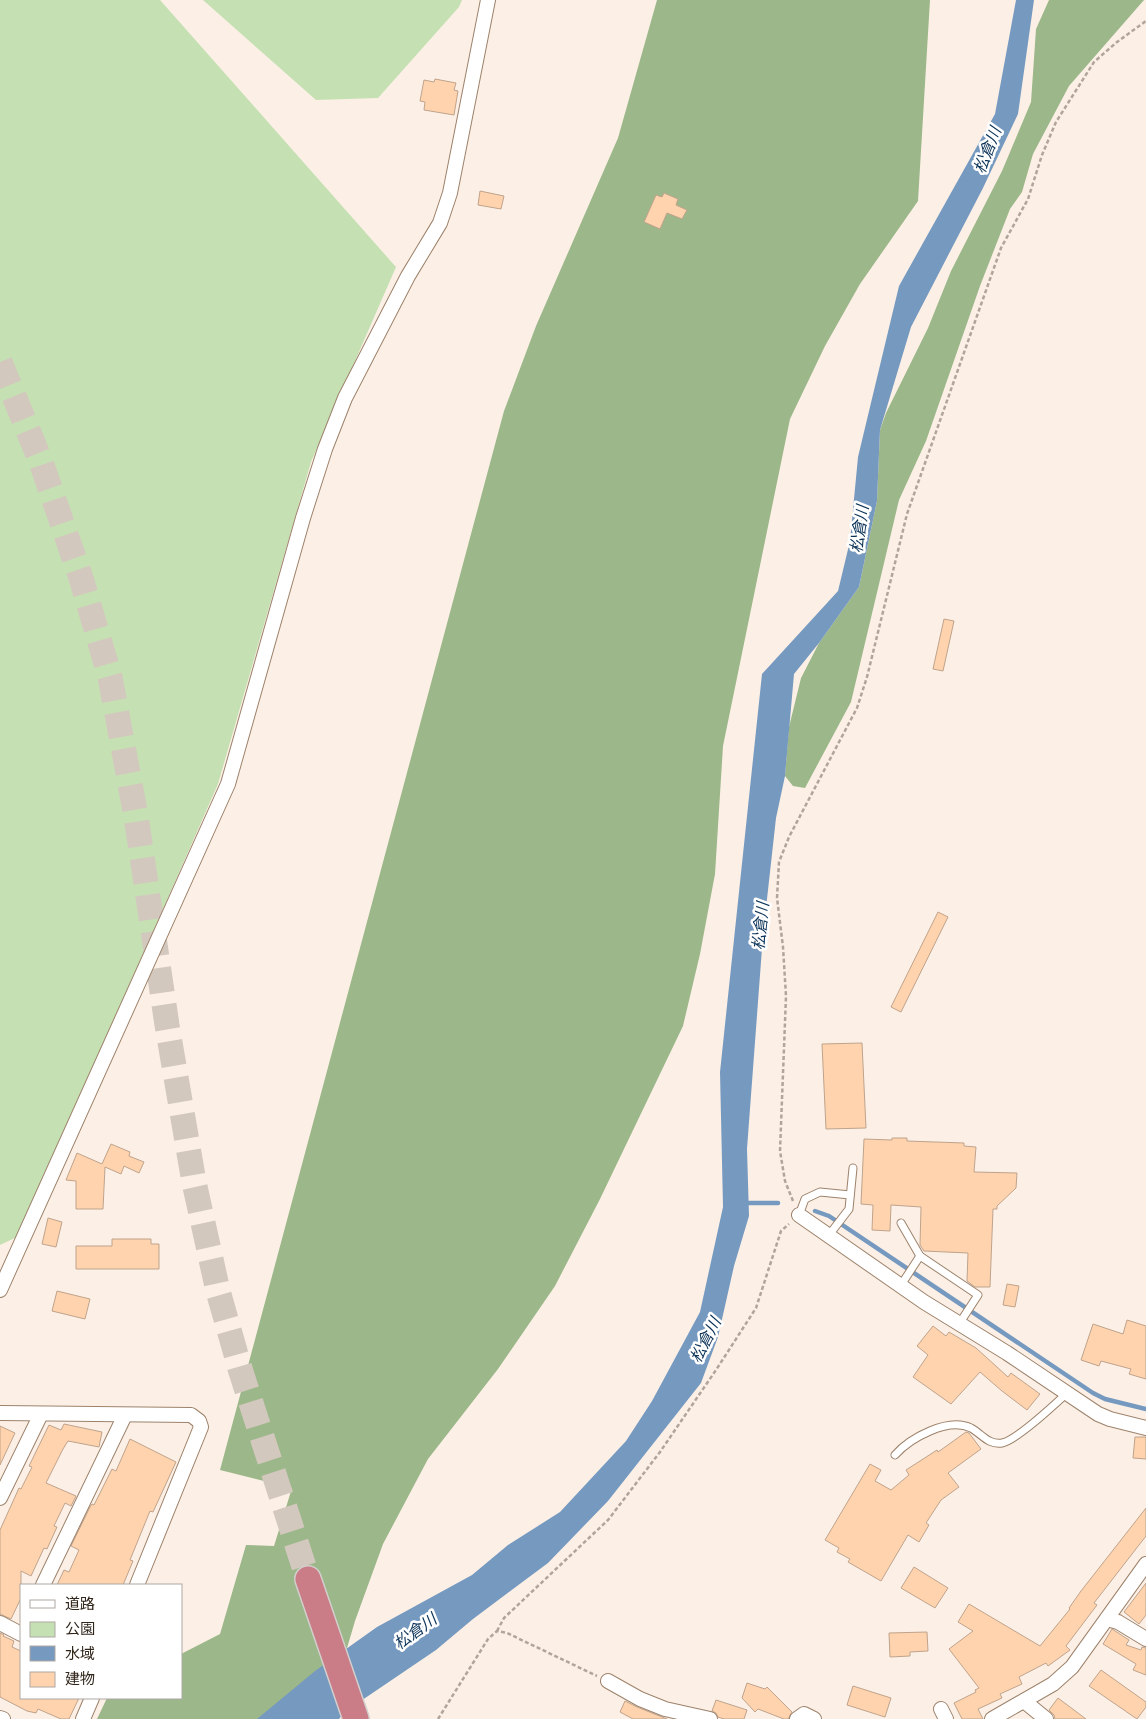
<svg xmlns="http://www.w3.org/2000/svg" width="1146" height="1719" viewBox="0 0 1146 1719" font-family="'Open Sans','Noto Sans JP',sans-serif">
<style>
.green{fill:#c5e0b3}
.forest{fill:#9cb789}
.water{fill:#7699c0}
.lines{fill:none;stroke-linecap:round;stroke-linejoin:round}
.stream{stroke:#7699c0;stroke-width:4.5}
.building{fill:#ffd3ad;stroke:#bfa38c}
.motorway-tunnel{stroke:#d3c8be;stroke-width:25;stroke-dasharray:25 12;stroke-linecap:butt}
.service-casing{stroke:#9d826b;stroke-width:9}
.minor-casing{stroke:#9d826b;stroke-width:16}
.motorway-casing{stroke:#d2cfcd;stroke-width:28}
.path{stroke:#b1a59b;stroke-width:2.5;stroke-dasharray:4 2.5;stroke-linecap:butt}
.service{stroke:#fff;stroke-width:7}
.minor{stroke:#fff;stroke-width:14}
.motorway{stroke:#ca7c87;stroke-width:25}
.labels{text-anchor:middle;stroke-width:5;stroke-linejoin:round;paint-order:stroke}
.water-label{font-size:16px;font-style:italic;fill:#0c3358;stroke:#fff}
</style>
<rect width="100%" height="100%" fill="#fcf0e6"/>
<!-- green -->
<g class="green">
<polygon points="0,0 160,0 396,267 311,462 218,784 19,1236 0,1245"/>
<polygon points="203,0 462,0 459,7 378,98 316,100"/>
</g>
<!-- forest -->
<g class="forest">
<polygon points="657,0 930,0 918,201 860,284 825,346 790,419 723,746 715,874 700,954 683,1026 600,1199 555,1286 498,1369 428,1459 383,1544 355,1621 326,1719 97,1719 107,1698 181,1698 181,1654 220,1634 246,1545 274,1546 292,1488 220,1470 504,411 536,326 618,138"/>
<polygon points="1049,0 1144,0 1069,86 1033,154 1022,192 1010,209 980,286 926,441 899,500 851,702 805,788 793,786 785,776 789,727 801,678 819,643 859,587 877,501 880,430 886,413 928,328 951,271 1002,171 1031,102 1036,29"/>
</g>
<!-- water -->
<polygon class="water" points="1016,0 1034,0 1018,114 983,188 911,327 880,430 877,501 859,587 819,643 794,674 785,776 776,818 763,935 747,1149 749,1216 734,1266 718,1337 701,1383 608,1501 548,1563 473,1619 436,1650 346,1711 339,1719 257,1719 315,1671 377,1627 472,1575 508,1545 560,1512 626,1441 652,1401 700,1312 723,1207 720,1072 762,674 838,591 850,541 858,457 899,286 995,114"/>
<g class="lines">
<!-- stream -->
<g class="stream">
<polyline points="745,1203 778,1203"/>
<polyline points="815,1211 829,1216 1093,1393 1105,1399 1146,1409"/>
</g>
</g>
<!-- building -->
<g class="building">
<polygon points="435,79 456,83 454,90 458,91 454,115 424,110 425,102 420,101 424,80 434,82"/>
<polygon points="480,191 504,196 501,209 478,205"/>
<polygon points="664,193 678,199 676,205 687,210 682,219 667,213 660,229 644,222 656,195 662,197"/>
<polygon points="944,619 954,621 943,671 933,669"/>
<polygon points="938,912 948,917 901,1012 891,1007"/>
<polygon points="862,1043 866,1128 826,1129 822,1044"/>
<polygon points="892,1138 907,1138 907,1141 964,1143 964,1146 976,1147 974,1172 1017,1173 1016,1188 997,1206 997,1209 993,1209 990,1287 975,1287 967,1281 968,1253 924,1251 920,1245 921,1207 891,1205 890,1231 872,1230 873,1205 861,1204 864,1139 892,1140"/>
<polygon points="111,1144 130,1152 129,1156 144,1162 139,1173 124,1166 121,1174 105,1167 103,1209 76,1209 76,1181 66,1180 77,1153 102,1164"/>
<polygon points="48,1218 62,1222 56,1247 42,1244"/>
<polygon points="112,1239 151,1239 151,1244 159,1244 159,1269 76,1269 76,1246 112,1246"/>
<polygon points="1007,1284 1019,1286 1015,1307 1003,1305"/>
<polygon points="57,1291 90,1299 85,1319 52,1311"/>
<polygon points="1127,1320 1146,1326 1146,1379 1129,1374 1131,1369 1101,1361 1099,1366 1081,1360 1093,1324 1123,1334"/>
<polygon points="933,1326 946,1336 949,1332 976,1348 1008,1377 1011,1373 1040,1394 1027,1410 1002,1391 980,1372 951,1404 913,1377 928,1355 917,1346"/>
<polygon points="64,1424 102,1432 99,1447 68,1441 63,1449 46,1483 76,1496 71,1506 65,1503 54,1526 57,1527 47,1549 44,1548 31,1576 21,1571 21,1598 11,1619 0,1614 0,1530 19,1488 21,1489 32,1467 29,1466 49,1425 61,1430"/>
<polygon points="0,1426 15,1433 0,1465"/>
<polygon points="966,1432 969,1433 981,1449 948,1473 959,1487 941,1500 926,1523 929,1525 919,1542 908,1535 881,1581 848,1562 850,1559 837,1552 839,1548 825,1540 870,1464 881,1470 875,1481 891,1490 909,1475 906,1470 937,1450 938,1452"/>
<polygon points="1135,1437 1146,1437 1146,1459 1133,1458"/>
<polygon points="130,1439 176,1462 153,1512 150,1511 130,1560 133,1561 123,1585 57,1585 64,1570 69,1572 79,1550 71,1546 90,1507 92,1504 94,1505 112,1469 116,1471"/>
<polygon points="1146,1508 1146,1536 1094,1603 1097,1605 1066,1646 1070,1650 1048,1666 1046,1663 1019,1677 1022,1684 1000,1694 1002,1698 978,1709 983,1719 962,1719 954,1703 976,1692 975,1690 979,1688 949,1649 973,1631 958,1622 969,1604 1040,1646 1070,1609 1069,1608 1081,1591"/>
<polygon points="914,1567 948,1588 935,1608 901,1588"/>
<polygon points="1146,1583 1146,1615 1139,1624 1124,1612"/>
<polygon points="1112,1629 1129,1640 1126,1645 1141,1650 1142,1647 1146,1648 1146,1675 1133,1670 1136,1664 1103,1644"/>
<polygon points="927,1632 928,1651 910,1652 910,1656 890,1657 889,1633"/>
<polygon points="0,1633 4,1635 3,1636 14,1641 12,1647 21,1651 21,1698 79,1698 69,1719 61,1719 38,1709 36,1713 27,1711 0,1697"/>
<polygon points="1101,1670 1146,1702 1146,1707 1137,1719 1089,1686"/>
<polygon points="747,1683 765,1689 767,1687 792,1712 788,1719 784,1719 758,1709 755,1712 742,1698"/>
<polygon points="853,1686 891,1698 885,1717 847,1705"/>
<polygon points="1058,1698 1086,1719 1055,1719 1054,1715 1049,1710"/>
<polygon points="716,1700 747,1710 744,1719 724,1719 718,1717 716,1713 712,1711"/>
<polygon points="625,1701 637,1707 667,1719 633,1719 620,1712"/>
</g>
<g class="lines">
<!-- motorway-tunnel -->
<polyline class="motorway-tunnel" points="0,362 41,462 81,578 110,677 136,816 167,1025 194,1182 218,1291 241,1372 308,1579"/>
<!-- service casing -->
<g class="service-casing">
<g id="service">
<polyline points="799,1215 805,1199 820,1192 850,1195"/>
<polyline points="901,1223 920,1256 978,1295 959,1324"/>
<polyline points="829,1235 849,1209 853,1168"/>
<polyline points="901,1285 920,1256"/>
<path d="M895,1455c15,-17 53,-38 76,-27 11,6 17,17 31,15 15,-3 51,-37 64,-49"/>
</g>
</g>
<!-- minor casing -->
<g class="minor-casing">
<g id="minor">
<polyline points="799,1215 924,1302 1007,1353 1098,1414 1110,1419 1146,1428"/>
<polyline points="0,1290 228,784 303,518 325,449 345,398 408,276 440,223 450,193 488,0"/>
<polyline points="0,1413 191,1415 199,1421 201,1427 137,1585"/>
<polyline points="0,1498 41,1414"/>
<polyline points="43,1585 125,1415"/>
<polyline points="1107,1619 1118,1622 1146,1639"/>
<polyline points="0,1623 21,1634"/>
<polyline points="608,1681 640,1699 665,1709 710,1719"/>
<polyline points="1024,1701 1046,1719"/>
<polyline points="941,1709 946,1719"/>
<polyline points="0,1718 3,1719"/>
<polyline points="83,1719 92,1698"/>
<polyline points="797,1719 804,1714 814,1719"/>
<polyline points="992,1719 1053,1684 1072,1667 1146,1564"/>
</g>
</g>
<!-- motorway casing -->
<g class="motorway-casing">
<polyline id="motorway" points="308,1579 356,1719"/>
</g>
<!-- path -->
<g class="path">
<polyline points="793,1201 785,1181 780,1151 786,996 783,947 777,898 779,862 789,837 857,708 867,677 907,514 1001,248 1028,199 1042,155 1056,122 1094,62 1117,42 1146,21"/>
<polyline points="497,1631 504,1618 608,1520 660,1452 716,1370 756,1308 781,1231 789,1224"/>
<polyline points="438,1719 488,1639 497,1631 507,1633 597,1676"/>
</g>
<!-- service -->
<use href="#service" class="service"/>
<!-- minor -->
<use href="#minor" class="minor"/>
<!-- motorway -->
<use href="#motorway" class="motorway"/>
</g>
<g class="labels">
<!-- water labels -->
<g class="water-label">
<text transform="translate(987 150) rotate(-69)" y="6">松倉川</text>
<text transform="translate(859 529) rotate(-82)" y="6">松倉川</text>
<text transform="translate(760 926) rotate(-84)" y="6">松倉川</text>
<text transform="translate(705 1340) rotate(-63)" y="6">松倉川</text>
<text transform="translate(415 1631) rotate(-36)" y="6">松倉川</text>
</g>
</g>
<!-- legend -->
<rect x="20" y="1584" width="162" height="115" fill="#ffffff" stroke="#ada8a4"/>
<rect x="30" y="1600" width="25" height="8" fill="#ffffff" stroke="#ada8a4"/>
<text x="65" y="1609" font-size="15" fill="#31261c">道路</text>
<rect x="30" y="1622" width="25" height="15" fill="#c5e0b3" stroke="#ada8a4"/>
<text x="65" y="1634" font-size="15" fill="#31261c">公園</text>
<rect x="30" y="1646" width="25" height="15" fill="#7699c0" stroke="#ada8a4"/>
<text x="65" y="1659" font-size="15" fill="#31261c">水域</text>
<rect x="30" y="1672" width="25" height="15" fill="#ffd3ad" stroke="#ada8a4"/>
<text x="65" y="1684" font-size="15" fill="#31261c">建物</text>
</svg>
